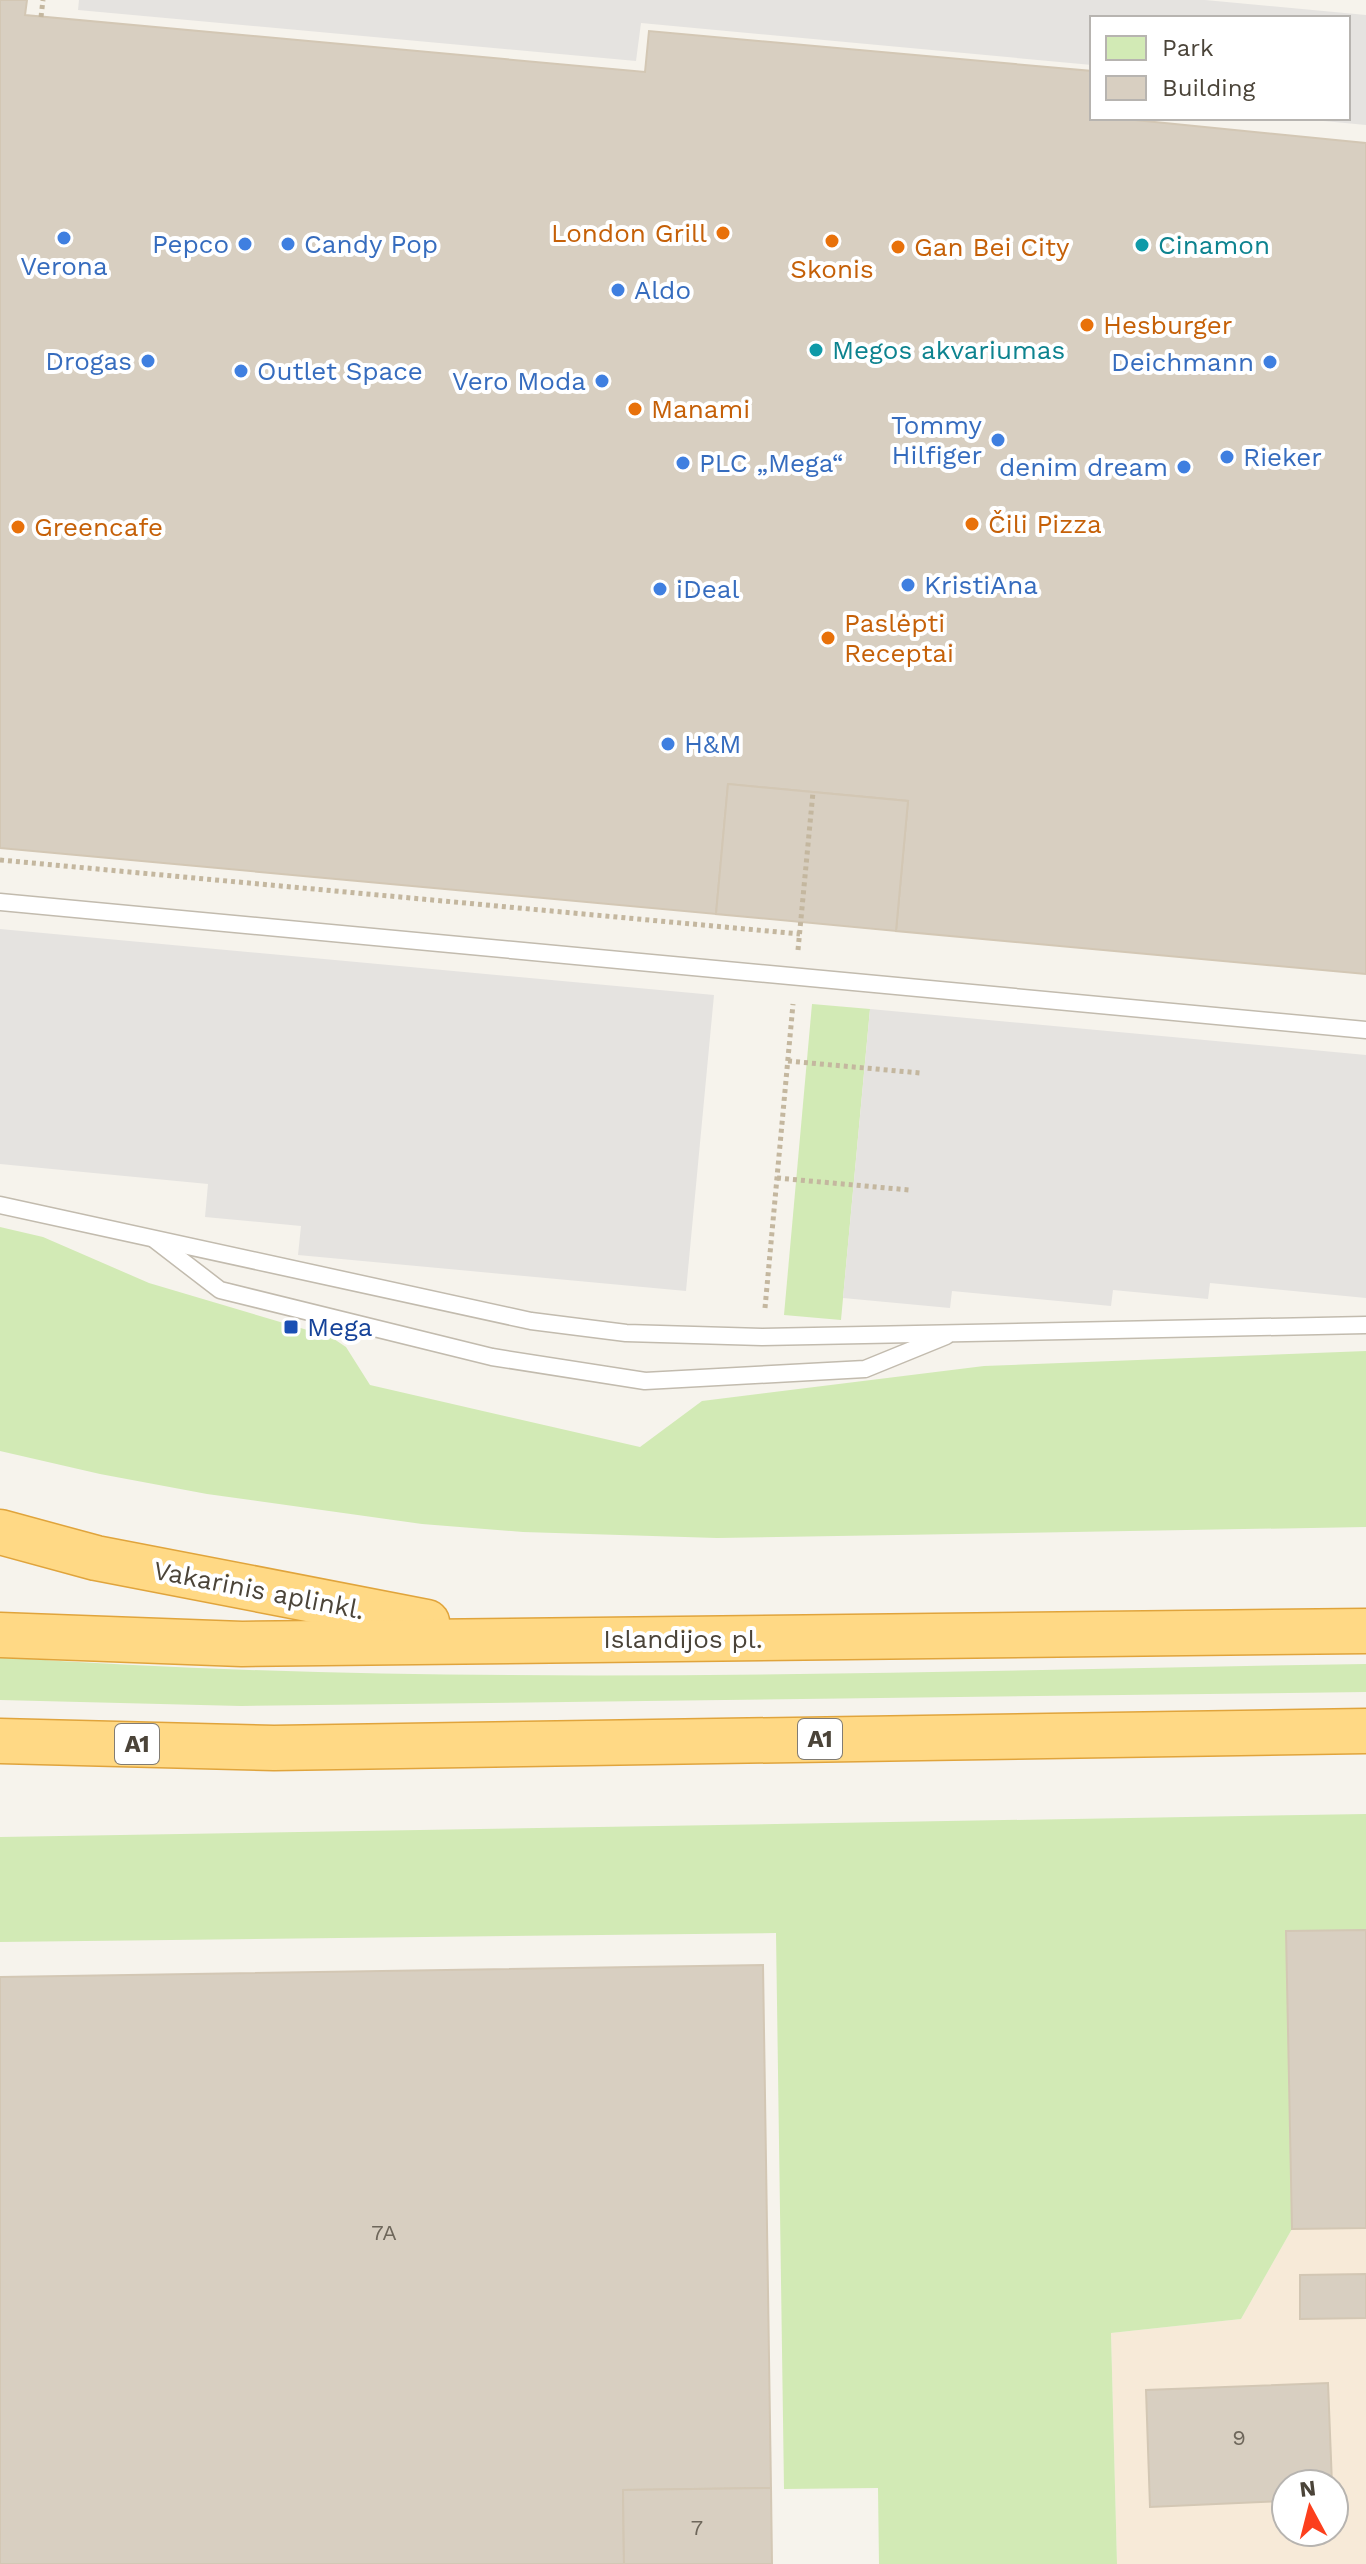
<svg xmlns="http://www.w3.org/2000/svg" width="1366" height="2564" viewBox="0 0 1366 2564" font-family="'Work Sans',sans-serif">
<style>
.commercial{fill:#f7ead8;fill-rule:evenodd}
.green{fill:#d2eab5}
.parking{fill:#e5e3e0}
.building{fill:#d8cfc1;stroke:#d3c7b4;stroke-width:2}
.lines{fill:none;stroke-linecap:round;stroke-linejoin:round}
.service-casing{stroke:#c2bbae;stroke-width:19}
.trunk-casing{stroke:#e0a43c;stroke-width:47}
.path{stroke:#c4b79f;stroke-width:5;stroke-dasharray:4 4;stroke-linecap:butt}
.service{stroke:#fff;stroke-width:16}
.trunk{stroke:#ffd985;stroke-width:44}
.food-dot{fill:#e8710a;stroke:#fff;stroke-width:3}
.shop-dot{fill:#3f7fe0;stroke:#fff;stroke-width:3}
.culture-dot{fill:#0f9aa8;stroke:#fff;stroke-width:3}
.transit-dot{fill:#1a4fb4;stroke:#fff;stroke-width:3}
.labels{text-anchor:middle;stroke-width:8;stroke-linejoin:round;paint-order:stroke}
.number-label{font-size:22px;fill:#6e675b}
.shield{fill:#fff;stroke:#817c74;stroke-width:2}
.shield-label{font-size:24px;font-weight:bold;fill:#4b4439}
.food-label{font-size:26px;fill:#c56008;stroke:#fff;text-anchor:start}
.shop-label{font-size:26px;fill:#366cbe;stroke:#fff;text-anchor:start}
.culture-label{font-size:26px;fill:#0d838f;stroke:#fff;text-anchor:start}
.transit-label{font-size:26px;fill:#164399;stroke:#fff;text-anchor:start}
.street-label{font-size:26px;fill:#4b4439;stroke:#fff}
</style>
<rect width="100%" height="100%" fill="#f6f3ec"/>
<!-- commercial -->
<path class="commercial" d="M1366,1930v634h-249l-6,-231 130,-14 51,-90 -6,-298zM1286,2484h48v48h-48z"/>
<!-- green -->
<g class="green">
<polygon points="812,1004 870,1009 841,1320 784,1315"/>
<polygon points="0,1227 43,1237 149,1283 331,1337 346,1347 370,1385 640,1447 702,1401 984,1366 1366,1351 1366,1527 717,1538 523,1532 422,1524 207,1494 100,1474 0,1451"/>
<path d="M0,1657c454,32 911,14 1366,7v28l-1125,14 -241,-6z"/>
<polygon points="1366,1814 1366,1930 1286,1932 1292,2229 1241,2319 1111,2333 1117,2564 879,2564 878,2488 784,2489 776,1933 0,1942 0,1837"/>
</g>
<!-- parking -->
<g class="parking">
<polygon points="79,0 1205,0 1366,15 1366,125 1292,118 1348,118 1348,18 1092,18 1092,65 641,23 636,61 78,10"/>
<polygon points="0,929 714,995 686,1291 298,1255 301,1226 205,1217 208,1184 0,1164"/>
<polygon points="870,1009 1366,1055 1366,1298 1210,1283 1208,1299 1113,1290 1111,1306 952,1291 950,1308 843,1298"/>
</g>
<!-- building -->
<g class="building">
<polygon points="0,0 27,0 25,15 645,72 649,31 1092,71 1092,118 1115,118 1366,143 1366,974 896,931 908,801 813,792 728,784 716,914 0,848"/>
<polygon points="728,784 908,801 896,931 716,914"/>
<polygon points="1366,1930 1366,2228 1292,2229 1286,1931"/>
<polygon points="763,1965 771,2488 623,2490 624,2564 0,2564 0,1977"/>
<polygon points="1366,2274 1366,2318 1300,2319 1300,2275"/>
<polygon points="1328,2383 1332,2484 1286,2484 1286,2501 1150,2507 1146,2390"/>
<polygon points="771,2488 772,2564 624,2564 623,2490"/>
</g>
<g class="lines">
<!-- service casing -->
<g class="service-casing">
<g id="service">
<polyline points="0,902 1366,1030"/>
<polyline points="0,1205 531,1321 626,1333 762,1337 1366,1325"/>
<polyline points="155,1240 220,1290 492,1357 645,1381 865,1369 946,1336"/>
</g>
</g>
<!-- trunk casing -->
<g class="trunk-casing">
<g id="trunk">
<polyline points="0,1532 96,1558 427,1622"/>
<polyline points="0,1635 242,1644 1366,1631"/>
<polyline points="0,1741 274,1748 1366,1731"/>
</g>
</g>
<!-- path -->
<g class="path">
<polyline points="41,17 43,0"/>
<polyline points="0,860 800,934"/>
<polyline points="798,950 813,792"/>
<polyline points="788,1061 920,1073"/>
<polyline points="777,1178 909,1190"/>
<polyline points="765,1308 793,1004"/>
</g>
<!-- service -->
<use href="#service" class="service"/>
<!-- trunk -->
<use href="#trunk" class="trunk"/>
</g>
<!-- markers -->
<g class="food-dot">
<circle cx="723" cy="233" r="8"/>
<circle cx="832" cy="241" r="8"/>
<circle cx="898" cy="247" r="8"/>
<circle cx="1087" cy="325" r="8"/>
<circle cx="635" cy="409" r="8"/>
<circle cx="972" cy="524" r="8"/>
<circle cx="18" cy="527" r="8"/>
<circle cx="828" cy="638" r="8"/>
</g>
<g class="shop-dot">
<circle cx="64" cy="238" r="8"/>
<circle cx="245" cy="244" r="8"/>
<circle cx="288" cy="244" r="8"/>
<circle cx="618" cy="290" r="8"/>
<circle cx="148" cy="361" r="8"/>
<circle cx="1270" cy="362" r="8"/>
<circle cx="241" cy="371" r="8"/>
<circle cx="602" cy="381" r="8"/>
<circle cx="998" cy="440" r="8"/>
<circle cx="1227" cy="457" r="8"/>
<circle cx="683" cy="463" r="8"/>
<circle cx="1184" cy="467" r="8"/>
<circle cx="908" cy="585" r="8"/>
<circle cx="660" cy="589" r="8"/>
<circle cx="668" cy="744" r="8"/>
</g>
<g class="culture-dot">
<circle cx="1142" cy="245" r="8"/>
<circle cx="816" cy="350" r="8"/>
</g>
<rect class="transit-dot" x="283" y="1319" width="16" height="16" rx="4"/>
<g class="labels">
<!-- number labels -->
<g class="number-label">
<text x="384" y="2240">7A</text>
<text x="1239" y="2445">9</text>
<text x="697" y="2535">7</text>
</g>
<!-- shield labels -->
<g class="shield">
<rect x="798" y="1719" width="44" height="40" rx="6"/>
<rect x="115" y="1724" width="44" height="40" rx="6"/>
</g>
<g class="shield-label">
<text x="820" y="1747">A1</text>
<text x="137" y="1752">A1</text>
</g>
<!-- food labels -->
<g class="food-label">
<text x="707" y="242" text-anchor="end">London Grill</text>
<text x="914" y="256">Gan Bei City</text>
<text x="832" y="278" text-anchor="middle">Skonis</text>
<text x="1103" y="334">Hesburger</text>
<text x="651" y="418">Manami</text>
<text x="988" y="533">Čili Pizza</text>
<text x="34" y="536">Greencafe</text>
<text x="844" y="632">Paslėpti<tspan x="844" dy="30">Receptai</tspan></text>
</g>
<!-- shop labels -->
<g class="shop-label">
<text x="229" y="253" text-anchor="end">Pepco</text>
<text x="304" y="253">Candy Pop</text>
<text x="64" y="275" text-anchor="middle">Verona</text>
<text x="634" y="299">Aldo</text>
<text x="132" y="370" text-anchor="end">Drogas</text>
<text x="1254" y="371" text-anchor="end">Deichmann</text>
<text x="257" y="380">Outlet Space</text>
<text x="586" y="390" text-anchor="end">Vero Moda</text>
<text x="982" y="434" text-anchor="end">Tommy<tspan x="982" dy="30">Hilfiger</tspan></text>
<text x="1243" y="466">Rieker</text>
<text x="699" y="472">PLC „Mega“</text>
<text x="1168" y="476" text-anchor="end">denim dream</text>
<text x="924" y="594">KristiAna</text>
<text x="676" y="598">iDeal</text>
<text x="684" y="753">H&amp;M</text>
</g>
<!-- culture labels -->
<g class="culture-label">
<text x="1158" y="254">Cinamon</text>
<text x="832" y="359">Megos akvariumas</text>
</g>
<!-- transit labels -->
<g class="transit-label">
<text x="307" y="1336">Mega</text>
</g>
<!-- street labels -->
<g class="street-label">
<text transform="translate(259 1590) rotate(11)" y="9">Vakarinis aplinkl.</text>
<text x="683" y="1648">Islandijos pl.</text>
</g>
</g>
<!-- legend -->
<rect x="1090" y="16" width="260" height="104" fill="#ffffff" stroke="#b7b4b0" stroke-width="2"/>
<rect x="1106" y="36" width="40" height="24" fill="#d2eab5" stroke="#b7b4b0" stroke-width="2"/>
<text x="1162" y="56" font-size="24" fill="#4b4439">Park</text>
<rect x="1106" y="76" width="40" height="24" fill="#d8cfc1" stroke="#b7b4b0" stroke-width="2"/>
<text x="1162" y="96" font-size="24" fill="#4b4439">Building</text>
<!-- north arrow -->
<g transform="translate(1310 2508) rotate(353)"><circle r="38" fill="#ffffff" stroke="#b7b4b0" stroke-width="2"/>
<path d="M0-6L14 30L0 20L-14 30Z" fill="#fc3f1d"/>
<text y="-12" font-size="22" font-weight="bold" text-anchor="middle" fill="#4b4439">N</text>
</g>
</svg>
